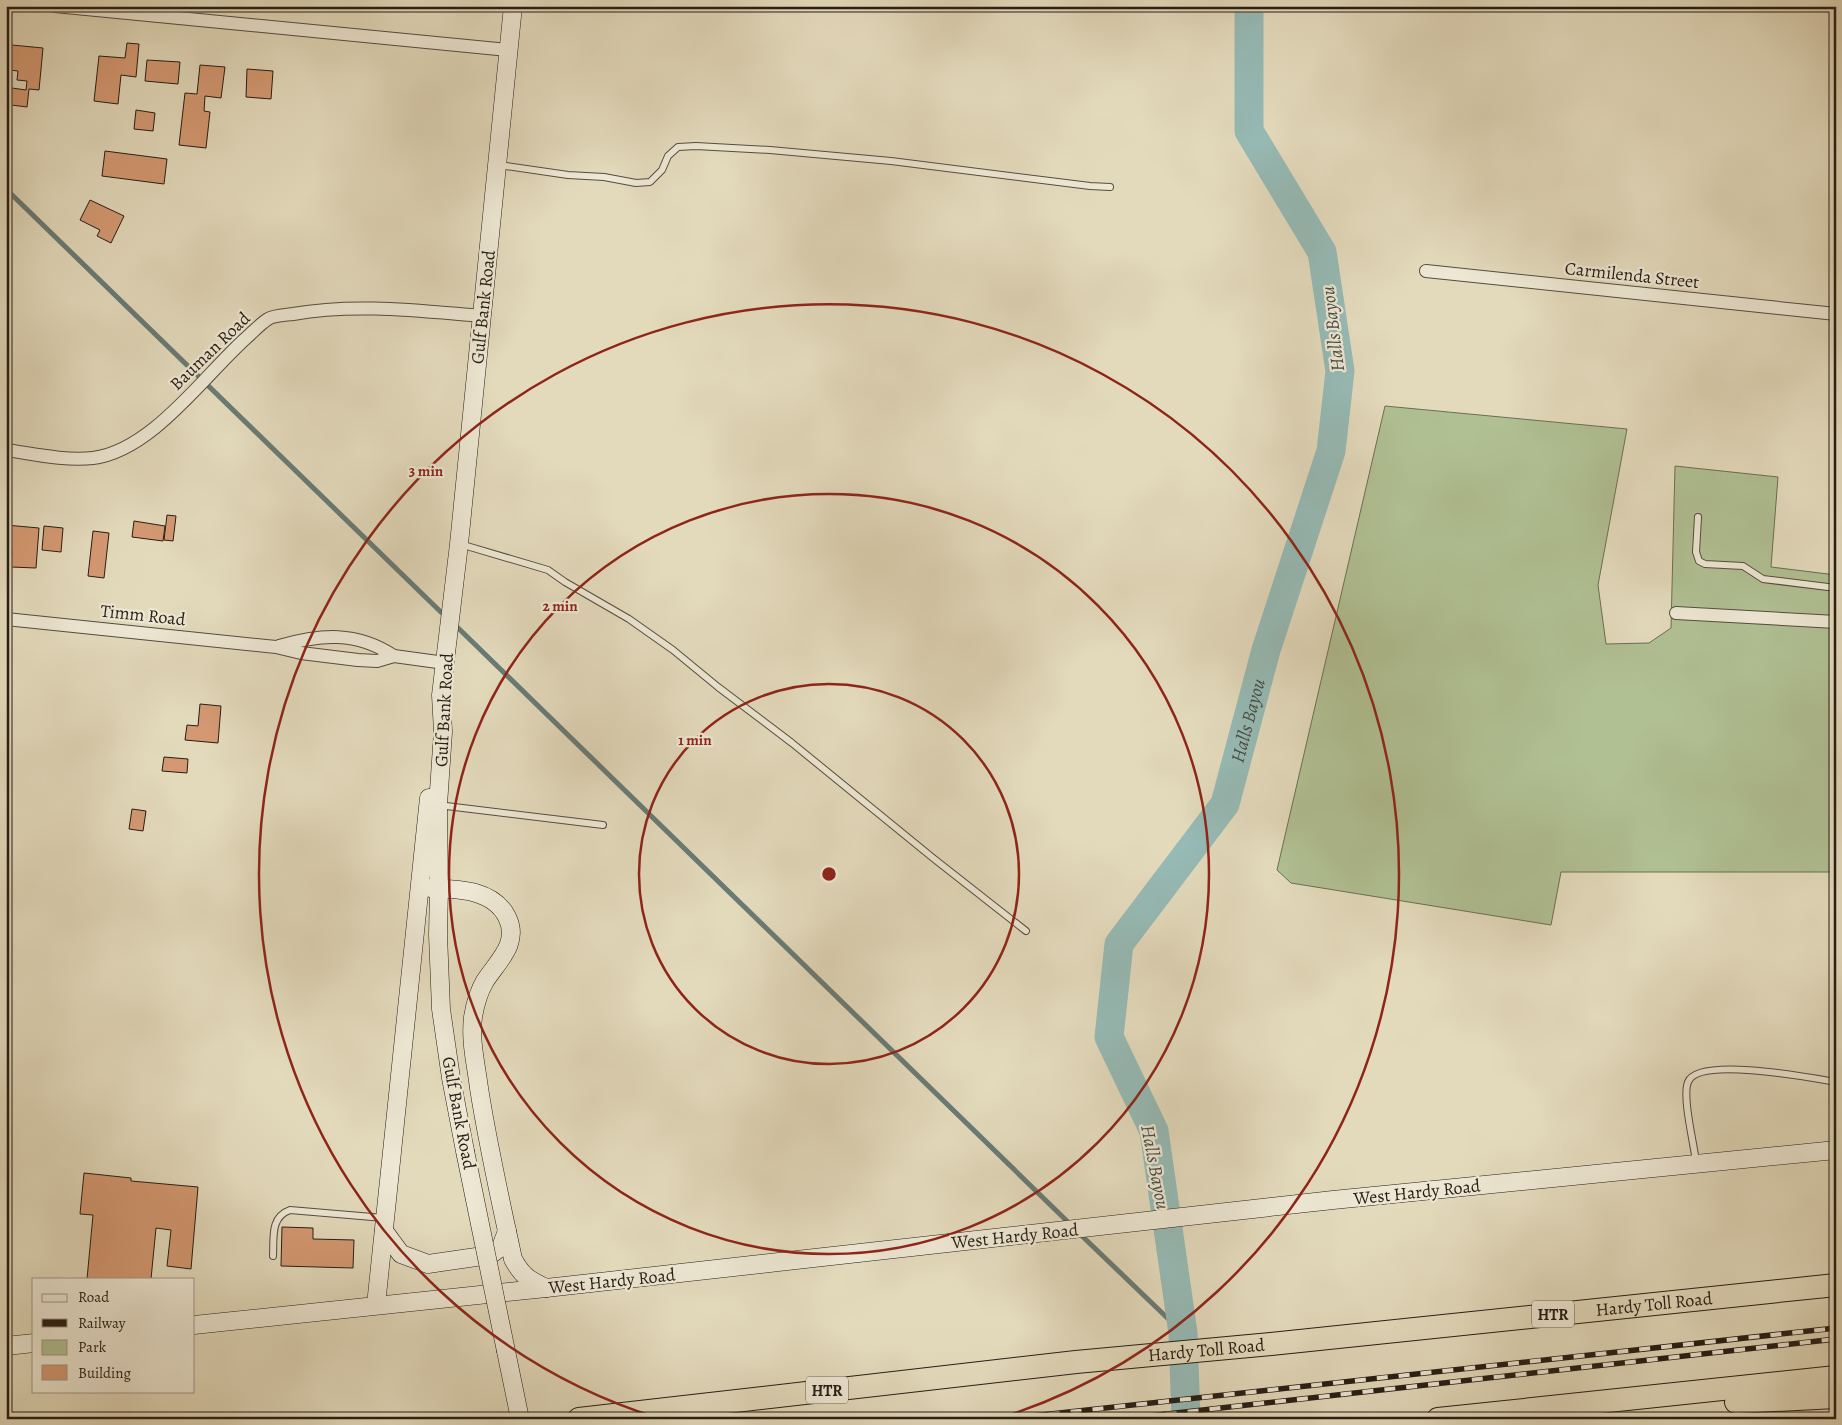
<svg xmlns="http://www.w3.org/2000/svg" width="1842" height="1425" viewBox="0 0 1842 1425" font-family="Alegreya,serif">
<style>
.green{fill:#b0c093;stroke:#6b6e54}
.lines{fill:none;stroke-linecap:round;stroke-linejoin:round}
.stream{stroke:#697b75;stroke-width:5}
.river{stroke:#96bab5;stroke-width:29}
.building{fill:#d49972;stroke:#261d15}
.service-casing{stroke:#554c3f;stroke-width:8}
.minor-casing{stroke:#554c3f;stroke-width:14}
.secondary-casing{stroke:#261d15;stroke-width:19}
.motorway-casing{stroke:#261d15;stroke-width:24}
.service{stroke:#ede7d3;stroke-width:6}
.minor{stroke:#ede7d3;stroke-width:12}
.secondary{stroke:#ede7d3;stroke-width:18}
.motorway{stroke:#e3dabc;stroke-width:22}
.rail-casing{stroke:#261d15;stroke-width:5.5}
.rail{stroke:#ede7d3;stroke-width:4;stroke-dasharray:11;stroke-linecap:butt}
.secondary-bridge-casing{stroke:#261d15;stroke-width:19;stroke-linecap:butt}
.secondary-bridge{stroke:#ede7d3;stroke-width:18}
.ring{fill:none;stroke:#8f2418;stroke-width:2.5}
.labels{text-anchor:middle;stroke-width:4.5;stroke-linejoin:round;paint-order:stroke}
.shield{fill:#ede7d3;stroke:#625a4e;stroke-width:1}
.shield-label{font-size:16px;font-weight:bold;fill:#261d15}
.street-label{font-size:18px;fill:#261d15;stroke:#ede7d3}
.water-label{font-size:19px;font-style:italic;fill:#484c45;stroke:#ede7d3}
.centre{fill:#8f2418;stroke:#ede7d3;stroke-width:2.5}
.ring-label{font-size:15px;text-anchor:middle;font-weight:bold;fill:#8f2418;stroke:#ede7d3;stroke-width:4.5;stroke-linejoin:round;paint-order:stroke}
</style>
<rect width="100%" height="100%" fill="#e3dabc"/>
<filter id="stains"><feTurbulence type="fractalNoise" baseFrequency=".004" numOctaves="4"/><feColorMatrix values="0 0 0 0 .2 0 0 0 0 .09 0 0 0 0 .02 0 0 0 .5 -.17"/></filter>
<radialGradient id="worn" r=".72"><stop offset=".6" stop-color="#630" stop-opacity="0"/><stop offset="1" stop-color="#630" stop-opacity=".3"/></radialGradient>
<!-- green -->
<polygon class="green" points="1385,406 1627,429 1598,585 1606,644 1649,643 1671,628 1675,466 1778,477 1771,567 1836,575 1836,872 1561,872 1551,925 1291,883 1277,870"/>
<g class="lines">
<!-- stream -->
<g class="stream">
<polyline points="6,189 447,618"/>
<polyline points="453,623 1070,1224"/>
<polyline points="1080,1234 1183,1333"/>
</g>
<!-- river -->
<path class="river" id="s1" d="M1186,1419l-3,-86 -29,-202 -45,-94 10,-93 106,-140 41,-154 65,-199 9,-80 -18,-119 -73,-121v-125"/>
</g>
<!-- building -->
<g class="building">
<polygon points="127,43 139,44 136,77 121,75 118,104 94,101 99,56 125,58"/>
<polygon points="12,45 43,48 39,90 29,89 27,107 11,105 12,88 26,90 27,81 17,80 18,71 9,70"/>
<polygon points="147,60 180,62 178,84 145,81"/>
<polygon points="200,65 225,67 221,98 205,96 204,111 210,112 206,148 179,145 185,93 197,94"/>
<polygon points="247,69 273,71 271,99 246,97"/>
<polygon points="136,110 155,113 153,131 134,129"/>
<polygon points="105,151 167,159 164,184 102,176"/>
<polygon points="90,200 124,216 111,243 97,236 100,230 80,220"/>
<polygon points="167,515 176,516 173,541 164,540"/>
<polygon points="134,521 165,526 163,541 132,537"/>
<polygon points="6,525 39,528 36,568 11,567 12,551 6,551"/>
<polygon points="44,526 63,528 61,552 42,550"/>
<polygon points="93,531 109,533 104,578 88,576"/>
<polygon points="200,704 221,706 218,743 185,740 187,725 198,726"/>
<polygon points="164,757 188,759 187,773 162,771"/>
<polygon points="132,809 146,811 143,831 129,829"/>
<polygon points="84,1173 131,1178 131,1181 198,1187 191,1269 167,1266 171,1230 156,1228 151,1279 87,1279 93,1215 80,1214"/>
<polygon points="282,1227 313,1228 313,1239 354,1240 353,1268 281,1266"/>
</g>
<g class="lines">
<!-- service casing -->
<g class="service-casing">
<g id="service">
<polyline points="499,165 568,175 604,177 636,183 650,182 662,170 668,156 678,147 696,146 770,150 891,161 1090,186 1110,187"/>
<polyline points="1698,517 1696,552 1699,561 1705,564 1743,566 1763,579 1836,588"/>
<polyline points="460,544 548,570 565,582 629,619 673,650 718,687 792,743 933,858 1026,931"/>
<polyline points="438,805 603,825"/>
<path d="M1696,1162c-2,-18 -14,-65 -8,-80 10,-26 124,-4 148,0"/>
<path d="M273,1256c1,-18 -3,-39 17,-46l94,8"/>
</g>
</g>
<!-- minor casing -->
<g class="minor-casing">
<g id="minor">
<polyline points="55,6 508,50"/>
<polyline points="1426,271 1836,314"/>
<path d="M6,450c28,4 59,11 87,8 58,-7 110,-81 152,-119 7,-6 15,-15 23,-20 6,-4 18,-4 25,-5 63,-11 126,-3 189,2"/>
<polyline points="1676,613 1836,622"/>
<polyline points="6,619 276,647 301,653 358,660 377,661 394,656 445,663"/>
<path d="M279,646c42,-12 77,-15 115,10"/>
</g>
</g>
<!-- secondary casing -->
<g class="secondary-casing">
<g id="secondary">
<path d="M430,888c27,1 63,1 77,29 13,26 -9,44 -22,64 -6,10 -10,24 -12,36 -3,24 3,47 6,71 9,58 22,115 34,171 9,17 16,21 33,29"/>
<polyline points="465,1151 451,1078 441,1009 438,935 439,888 438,805 443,732 441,695 459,544 513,6"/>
<polyline points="384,1231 401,1254 428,1264 490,1255 501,1247 507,1231"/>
<polyline points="376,1305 429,798"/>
<polyline points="194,1325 546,1288 1333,1200 1836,1150"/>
<polyline points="6,1346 34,1343"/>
<polyline points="506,1351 520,1419"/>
</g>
</g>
<!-- motorway casing -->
<g class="motorway-casing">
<g id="motorway">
<polyline points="1736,1402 1836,1397"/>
<path id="s2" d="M579,1419l497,-57 195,-18 565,-59"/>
<polyline points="1438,1419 1836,1377"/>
</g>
</g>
<!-- service -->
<use href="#service" class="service"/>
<!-- minor -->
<use href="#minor" class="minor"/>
<!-- secondary -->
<use href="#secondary" class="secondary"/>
<!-- motorway -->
<use href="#motorway" class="motorway"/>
<!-- rail casing -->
<g class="rail-casing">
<g id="rail">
<polyline points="1005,1419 1836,1328"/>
<polyline points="1122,1419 1836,1339"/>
</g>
</g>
<!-- rail -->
<use href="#rail" class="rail"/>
<!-- secondary-bridge casing -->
<g class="secondary-bridge-casing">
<polyline id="secondary-bridge" points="465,1151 506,1351"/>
</g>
<!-- secondary-bridge -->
<use href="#secondary-bridge" class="secondary-bridge"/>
</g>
<!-- distance rings -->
<g class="ring">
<circle cx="829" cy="874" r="190"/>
<circle cx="829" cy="874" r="380"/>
<path d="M658 1418A570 570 0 1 1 1000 1418"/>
</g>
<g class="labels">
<!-- shield labels -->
<g class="shield">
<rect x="1532" y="1300.5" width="42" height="27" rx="4"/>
<rect x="806" y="1376.5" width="42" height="27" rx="4"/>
</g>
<g class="shield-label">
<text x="1553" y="1320">HTR</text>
<text x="827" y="1396">HTR</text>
</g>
<!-- street labels -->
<g class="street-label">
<text transform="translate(1632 275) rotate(6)" y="6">Carmilenda Street</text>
<text transform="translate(483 307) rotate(-84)" y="6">Gulf Bank Road</text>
<text transform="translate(210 351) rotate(-44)" y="6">Bauman Road</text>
<text transform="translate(143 615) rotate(6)" y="6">Timm Road</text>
<text transform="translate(444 710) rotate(-87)" y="6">Gulf Bank Road</text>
<text transform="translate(459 1113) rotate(79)" y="6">Gulf Bank Road</text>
<text transform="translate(1417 1192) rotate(-6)" y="6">West Hardy Road</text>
<text transform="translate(1015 1236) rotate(-6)" y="6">West Hardy Road</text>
<text transform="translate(612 1281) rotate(-6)" y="6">West Hardy Road</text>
<text dy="6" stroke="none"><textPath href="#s2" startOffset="1081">Hardy Toll Road</textPath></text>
<text dy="6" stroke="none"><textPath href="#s2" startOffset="631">Hardy Toll Road</textPath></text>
</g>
<!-- water labels -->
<g class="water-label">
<text transform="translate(1332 329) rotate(-97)" y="7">Halls Bayou</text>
<text dy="7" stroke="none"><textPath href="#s1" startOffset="750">Halls Bayou</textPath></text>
<text transform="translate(1156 1167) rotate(79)" y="7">Halls Bayou</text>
</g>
</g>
<circle cx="829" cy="874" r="8" class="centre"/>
<g class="ring-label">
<text x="426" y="476">3 min</text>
<text x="560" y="611">2 min</text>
<text x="695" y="745">1 min</text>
</g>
<!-- margin -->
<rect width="1842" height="1425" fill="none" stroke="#e3dabc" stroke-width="25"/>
<rect x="8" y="8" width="1827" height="1410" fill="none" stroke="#261d15" stroke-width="2.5"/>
<rect x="12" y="12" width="1817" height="1400" fill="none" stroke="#261d15"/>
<!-- legend -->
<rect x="32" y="1278" width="162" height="115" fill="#ede7d3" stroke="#9d9687"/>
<rect x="42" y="1294" width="25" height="8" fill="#ede7d3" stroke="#9d9687"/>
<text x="78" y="1302" font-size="15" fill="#261d15">Road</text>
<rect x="42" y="1319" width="25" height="8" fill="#261d15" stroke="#9d9687"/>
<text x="78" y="1328" font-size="15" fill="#261d15">Railway</text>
<rect x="42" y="1340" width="25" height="15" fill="#b0c093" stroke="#9d9687"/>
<text x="78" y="1352" font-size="15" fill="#261d15">Park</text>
<rect x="42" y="1365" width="25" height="15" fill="#d49972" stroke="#9d9687"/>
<text x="78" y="1378" font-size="15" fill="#261d15">Building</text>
<rect width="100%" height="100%" filter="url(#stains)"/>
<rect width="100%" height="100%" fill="url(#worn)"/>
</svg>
